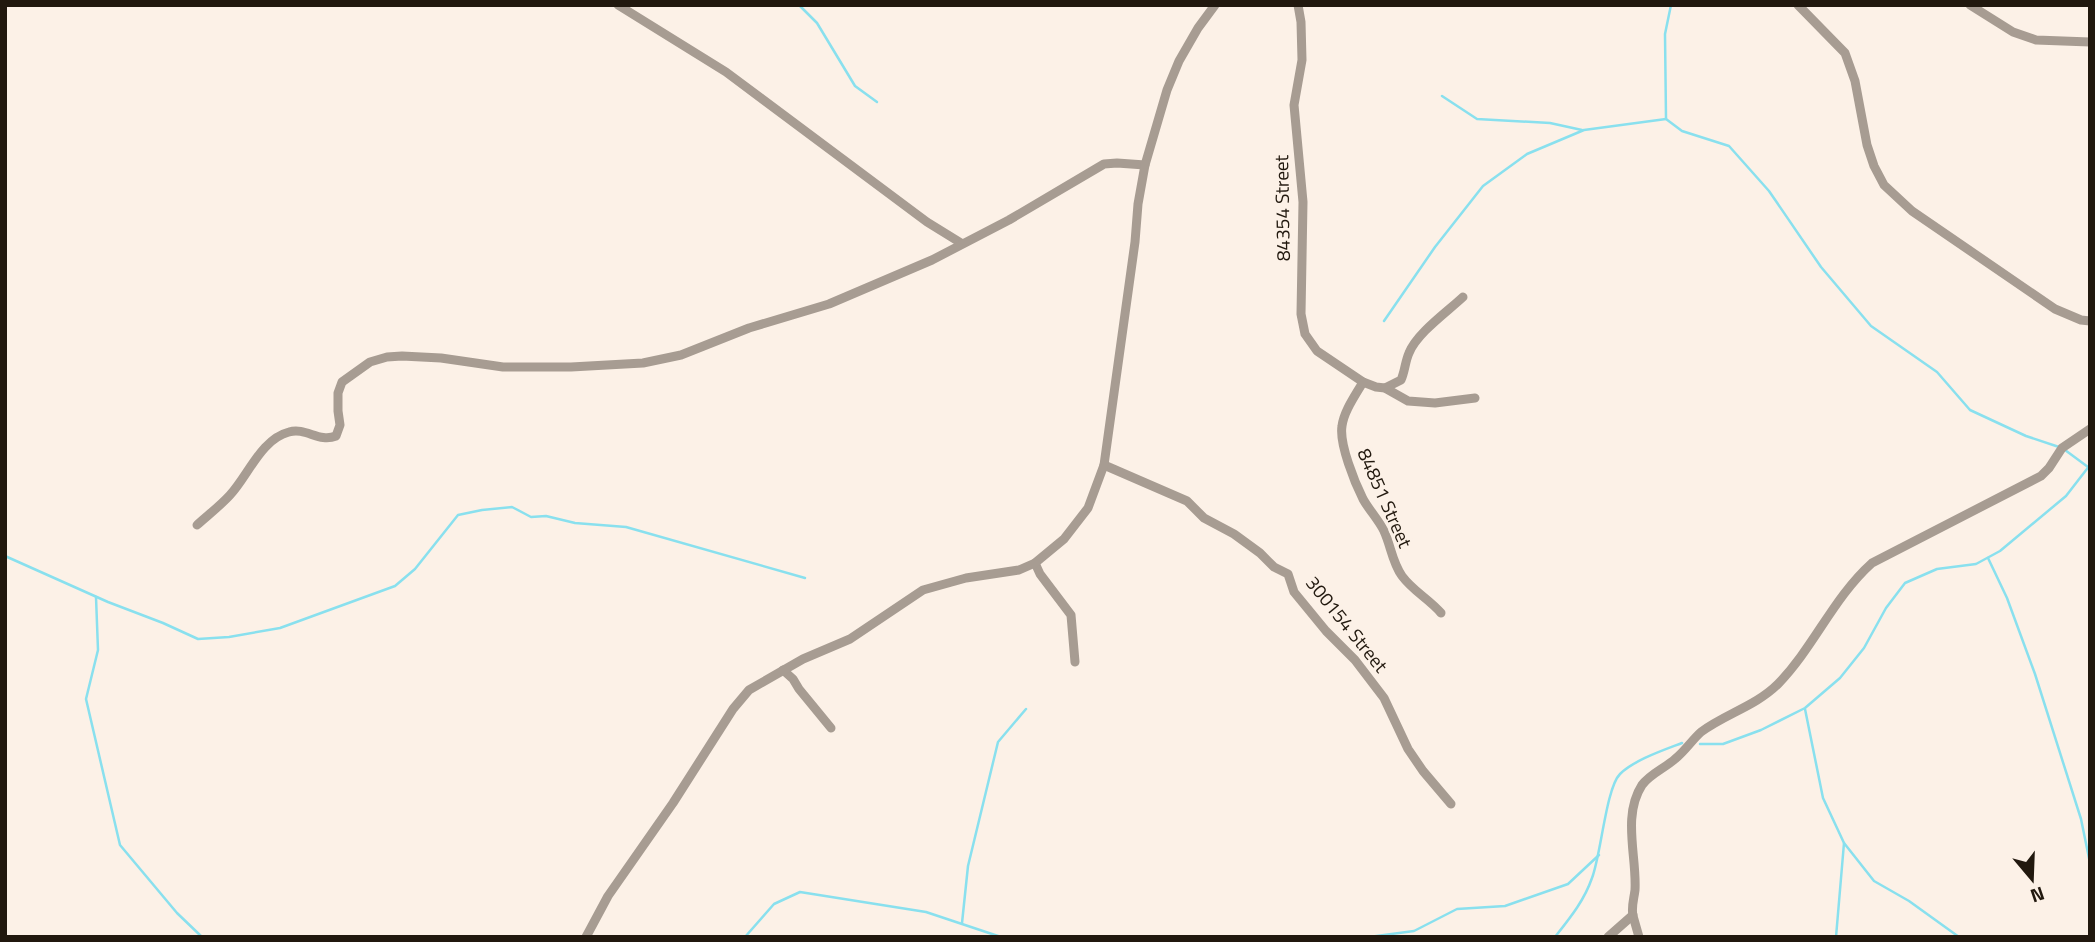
<svg xmlns="http://www.w3.org/2000/svg" width="2095" height="942" viewBox="0 0 2095 942" font-family="'Titillium Web',sans-serif">
<style>
.lines{fill:none;stroke-linecap:round;stroke-linejoin:round}
.stream{stroke:#89e0ee;stroke-width:2.5}
.minor{stroke:#a79c92;stroke-width:9}
.labels{text-anchor:middle;stroke-width:6;stroke-linejoin:round;paint-order:stroke}
.street-label{font-size:19px;fill:#21180e;stroke:#fcf1e7}
</style>
<rect width="100%" height="100%" fill="#fcf1e7"/>
<g class="lines">
<!-- stream -->
<g class="stream">
<polyline points="799,5 817,23 855,86 877,102"/>
<polyline points="1671,5 1665,34 1666,119 1682,131 1729,146 1769,191 1821,267 1871,326 1937,372 1970,410 2026,436 2059,447"/>
<polyline points="1442,96 1477,119 1550,123 1582,130"/>
<polyline points="1384,321 1435,247 1483,186 1527,154 1584,130 1666,119"/>
<polyline points="2065,450 2088,467"/>
<polyline points="5,556 108,602 163,623 198,639 229,637 280,628 395,586 415,569 458,515 482,510 512,507 531,517 546,516 575,523 626,527 805,578"/>
<polyline points="1988,558 2007,598 2035,674 2081,819 2090,863"/>
<polyline points="96,597 98,650 86,699 120,845 177,913 202,937"/>
<polyline points="1805,709 1823,798 1844,843 1874,881 1909,901 1959,937"/>
<polyline points="1700,744 1723,744 1761,730 1805,708 1840,678 1864,648 1886,608 1905,583 1937,569 1976,564 2000,551 2066,496 2090,465"/>
<polyline points="962,923 968,866 998,742 1026,709"/>
<polyline points="745,937 774,904 800,892 926,912 1001,937"/>
<polyline points="1369,937 1414,931 1457,909 1505,906 1568,884 1599,855"/>
<path d="M1555,937c15,-19 29,-36 37,-59 9,-23 14,-90 28,-104 14,-14 44,-24 62,-31"/>
<polyline points="1836,937 1844,843"/>
</g>
<!-- minor -->
<g class="minor">
<polyline points="618,5 726,72 927,222 961,243"/>
<polyline points="1298,5 1301,22 1302,60 1294,105 1303,202 1301,314 1305,334 1317,351 1363,382 1376,387 1385,388 1408,401 1435,403 1475,398"/>
<polyline points="1798,5 1845,53 1855,81 1867,145 1874,166 1884,185 1912,211 2055,309 2081,320 2090,321"/>
<polyline points="1970,5 2013,32 2036,40 2090,42"/>
<path d="M1363,382c-8,14 -19,29 -21,44 -3,18 13,57 21,73 6,11 15,20 21,32 7,15 8,31 18,45 11,15 27,23 39,37"/>
<path d="M1385,388l16,-8c4,-9 4,-18 8,-27 8,-20 38,-41 54,-56"/>
<polyline points="1104,465 1187,501 1204,518 1234,534 1260,553 1274,567 1288,574 1294,592 1326,631 1355,660 1384,698 1408,749 1423,771 1451,804"/>
<path d="M197,525c11,-10 23,-19 33,-30 18,-19 31,-56 59,-63 17,-5 30,11 47,4l4,-11 -2,-14v-18l4,-11 28,-20 17,-5 15,-1 39,2 62,9h68l72,-4 38,-8 68,-27 80,-24 103,-44 77,-40 95,-56 13,-1 28,2"/>
<polyline points="1035,563 1040,574 1071,615 1075,662"/>
<polyline points="783,670 793,679 799,689 831,728"/>
<polyline points="586,937 608,896 673,803 733,709 749,690 803,659 850,639 923,590 966,578 1019,570 1035,563 1064,539 1088,508 1104,465 1135,242 1138,204 1145,165 1167,90 1179,61 1198,28 1215,5"/>
<polyline points="1608,937 1633,915"/>
<path d="M1639,937c-2,-7 -4,-14 -6,-21 -2,-9 1,-17 2,-26 2,-33 -13,-74 7,-105 8,-11 23,-17 33,-26 10,-8 17,-19 26,-27 24,-18 55,-26 77,-48 36,-37 55,-86 94,-121l169,-87 8,-8 13,-20 28,-19"/>
</g>
</g>
<g class="labels">
<!-- street labels -->
<g class="street-label">
<text transform="translate(1282 208) rotate(-91)" y="7">84354 Street</text>
<text transform="translate(1385 498) rotate(66)" y="7">84851 Street</text>
<text transform="translate(1347 624) rotate(51)" y="7">300154 Street</text>
</g>
</g>
<!-- border -->
<rect width="2095" height="942" fill="none" stroke="#21180e" stroke-width="14"/>
<!-- north arrow -->
<g transform="translate(2032 879) rotate(161)" stroke="#fcf1e7" stroke-width="5" paint-order="stroke">
<path d="M0-5L12 26L0 18L-12 26Z" fill="#21180e"/>
<text y="-10" font-size="19" font-weight="bold" text-anchor="middle" fill="#21180e">N</text>
</g>
</svg>
